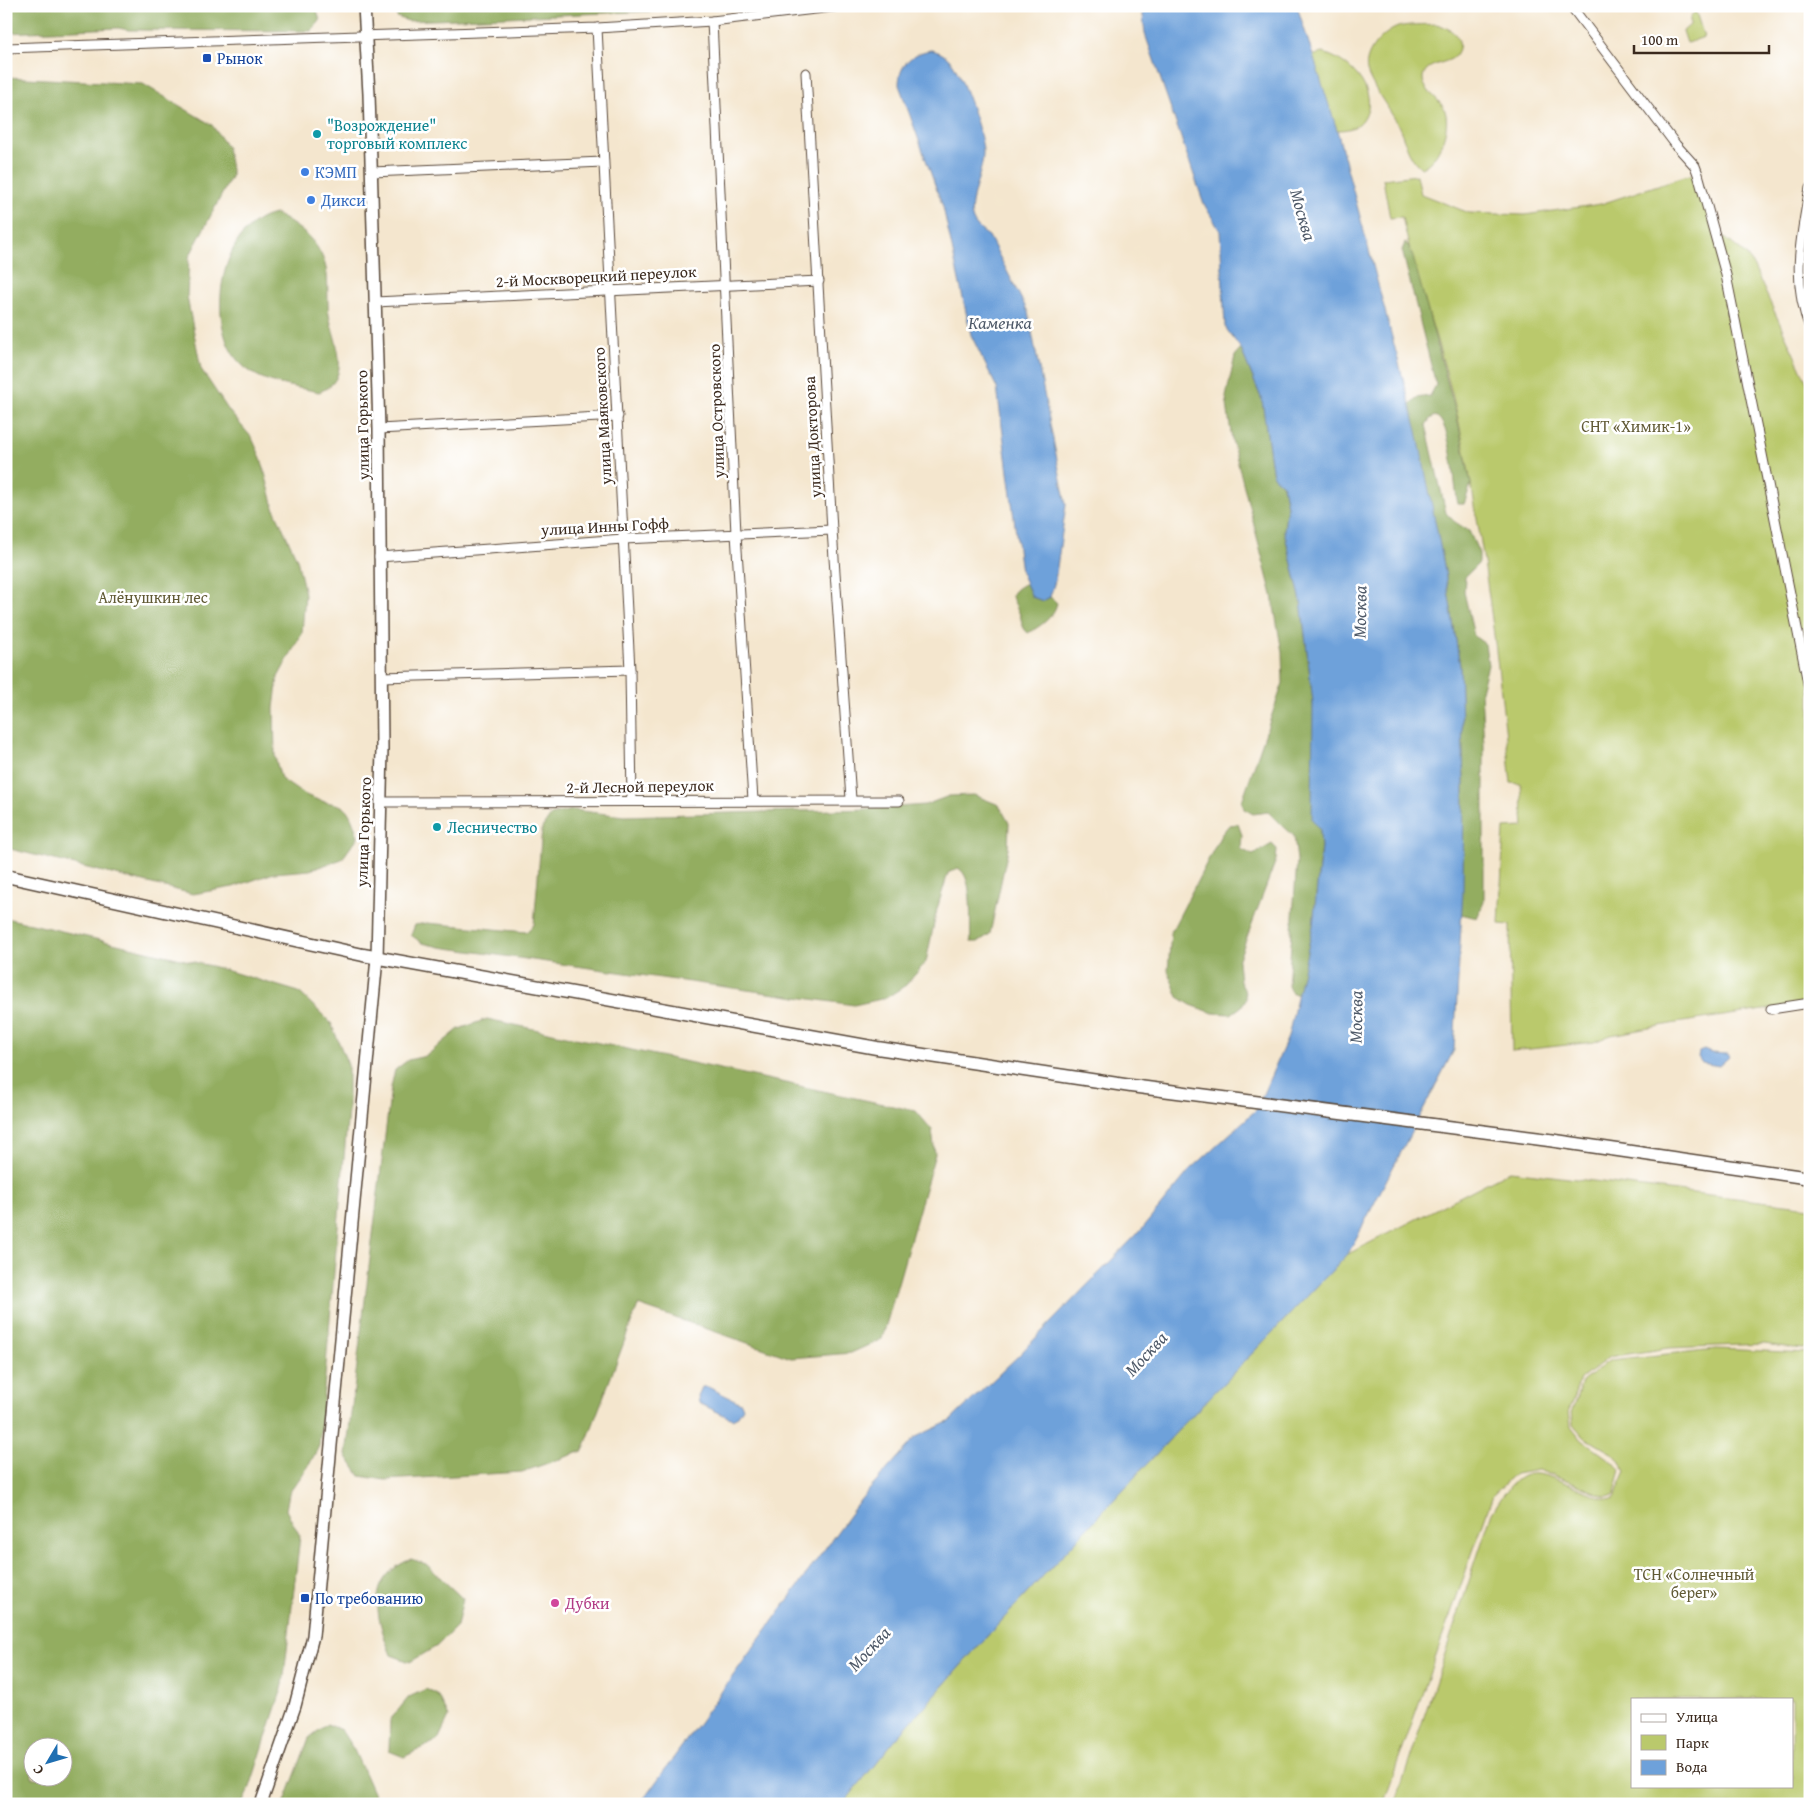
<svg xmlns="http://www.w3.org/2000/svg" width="1816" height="1810" viewBox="0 0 1816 1810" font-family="'Gentium Book Plus',serif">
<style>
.green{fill:#bac96c;stroke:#7a7a45;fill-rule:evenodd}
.forest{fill:#93ad60;stroke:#676c3f;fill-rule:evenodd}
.water{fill:#6ea1da;stroke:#54667c}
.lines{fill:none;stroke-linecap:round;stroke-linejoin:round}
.minor-casing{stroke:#574638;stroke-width:11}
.major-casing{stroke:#574638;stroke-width:14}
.highway-casing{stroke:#574638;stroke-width:15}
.minor{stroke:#fff;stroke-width:9}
.major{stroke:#fff;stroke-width:11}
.highway{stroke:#fff;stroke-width:12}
.transit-dot{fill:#1a4fb4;stroke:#fff;stroke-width:2}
.culture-dot{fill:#0f9aa8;stroke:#fff;stroke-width:2}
.shop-dot{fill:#3f7fe0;stroke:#fff;stroke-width:2}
.hotel-dot{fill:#d1479c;stroke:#fff;stroke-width:2}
.labels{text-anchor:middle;stroke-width:5;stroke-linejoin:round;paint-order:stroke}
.transit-label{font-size:16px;fill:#164399;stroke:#fff;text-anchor:start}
.culture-label{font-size:16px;fill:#0d838f;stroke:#fff;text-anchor:start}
.shop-label{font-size:16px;fill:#366cbe;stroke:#fff;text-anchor:start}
.street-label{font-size:16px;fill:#3b2a1e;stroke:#fff}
.park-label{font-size:16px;fill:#615a35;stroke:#fff}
.hotel-label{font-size:16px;fill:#b23c85;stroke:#fff;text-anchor:start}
.water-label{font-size:18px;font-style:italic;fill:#4f5a69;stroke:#fff}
</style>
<rect width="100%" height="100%" fill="#fff"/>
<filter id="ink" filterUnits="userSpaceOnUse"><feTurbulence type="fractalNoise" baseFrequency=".02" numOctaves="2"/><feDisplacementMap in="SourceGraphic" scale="10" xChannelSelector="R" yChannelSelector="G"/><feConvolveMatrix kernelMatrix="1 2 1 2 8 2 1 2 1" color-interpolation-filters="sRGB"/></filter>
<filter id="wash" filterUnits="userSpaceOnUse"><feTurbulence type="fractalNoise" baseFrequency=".0096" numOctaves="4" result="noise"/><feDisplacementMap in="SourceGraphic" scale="20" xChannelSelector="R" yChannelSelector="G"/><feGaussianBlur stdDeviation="1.12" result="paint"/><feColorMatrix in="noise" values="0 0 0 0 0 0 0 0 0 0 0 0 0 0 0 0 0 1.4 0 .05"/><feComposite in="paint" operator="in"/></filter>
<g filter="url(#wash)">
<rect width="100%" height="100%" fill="#f4e6ce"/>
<!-- green -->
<g class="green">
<polygon points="1692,6 1694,6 1704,37 1687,43 1683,31 1690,25 1690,18 1694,13"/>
<path d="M1436,24c14,3 32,16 19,32 -8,9 -33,6 -32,24 1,12 19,20 22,31 6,17 -7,51 -24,57 -15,-13 -16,-31 -25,-47 -7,-12 -26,-38 -29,-50 -4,-18 15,-38 31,-44 11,-3 26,-2 38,-3z"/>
<path d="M1322,53c25,5 59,38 42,65 -6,10 -16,12 -27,12l-25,-74z"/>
<path d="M1698,174l16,55 31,25 7,9 58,126v614l-134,20 -65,12 -17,7 -82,9 -2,-126 -11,-1 5,-96 20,-1 -3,-43 -10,-1c-13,-122 -27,-245 -53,-365 -15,-67 -41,-133 -56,-201l-12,1 -7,-39 34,-4 4,19 48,19 56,2 76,-11 84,-28z"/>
<polygon points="1510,1171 1810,1207 1810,1350 1764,1344 1668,1348 1609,1357 1580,1380 1569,1410 1571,1426 1582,1440 1610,1460 1621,1470 1614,1495 1605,1496 1538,1470 1515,1474 1493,1495 1383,1804 843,1804 893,1742 980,1644 1184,1424 1348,1254"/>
<path d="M1716,1349l94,4v451h-415l96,-289c33,-58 42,-44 97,-23 8,3 18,8 26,6l12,-27 -11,-16 -31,-18 -11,-13 -1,-14 10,-28 28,-22zM1632,1699h160v87h-160z"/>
</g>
<!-- forest -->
<g class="forest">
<polygon points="6,6 316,6 320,21 311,31 129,30 118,28 6,33"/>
<polygon points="394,6 670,6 655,11 408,21 397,17"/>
<path d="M6,77l137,7 69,41 15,22 5,28 -43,82 -2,40 14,72 28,42 23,27 9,20 14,53 22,48 8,35 -3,39 -24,44 -4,31 1,49 6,22c9,6 18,13 27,17 34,15 37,-3 50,41l-16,22 -32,11 -36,3 -41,14 -40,7 -187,-46z"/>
<path d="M276,214c17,10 36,21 45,40 10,18 5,41 8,61 5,26 25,64 -10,77 -27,-6 -58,-8 -78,-28 -38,-37 -21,-142 35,-150z"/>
<path d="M1405,243l3,2 5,12 44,160 14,67 -7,20h-6c-4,-17 -6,-83 -23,-88l-5,3 -4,6 20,88 9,9 14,9 10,22v10l-14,14 -1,15 10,44 11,8 3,21 -7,26 3,54v157l-7,16 -16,-4 3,-132 -4,-116 -16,-101 -34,-161 6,-6 14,-2 6,-11 -34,-135z"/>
<polygon points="1241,349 1262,400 1273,476 1283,485 1287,506 1284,531 1301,601 1313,702 1321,847 1313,926 1298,995 1291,992 1288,986 1297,860 1294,836 1268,812 1253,814 1244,809 1242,801 1283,683 1282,652 1272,595 1232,440 1226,397 1235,356"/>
<path d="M1026,583l6,14 11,4 7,-4 7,6c-3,14 -16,23 -29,30 -6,-5 -6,-11 -8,-18 -6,-18 -17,-20 6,-32z"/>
<path d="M974,795l25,10 10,18 -1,26 -18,85 -12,8h-7c-2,-19 4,-65 -13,-74l-10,5 -11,36 -11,53 -20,23 -20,13 -32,7 -414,-58 -18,-4 -11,-8 4,-10 12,-2 99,9 8,-7 1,-12 7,-85 9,-13 22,-5 51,6 245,-7 56,-4 24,-9z"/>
<polygon points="1238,824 1242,835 1241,849 1253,855 1272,844 1277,849 1276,860 1238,961 1240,982 1244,989 1246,999 1241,1007 1231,1014 1213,1013 1191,1005 1178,997 1168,971 1171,932 1221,835 1229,825"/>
<path d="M6,918l209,49 84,25 32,31 17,42v46l-29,335 -11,21 -19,26 -3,17 14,26 -17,149 -33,102 -8,17h-236zM32,1748h30v30h-30z"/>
<polygon points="487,1019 916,1111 932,1130 935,1154 882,1339 851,1353 791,1358 638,1305 583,1451 522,1472 385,1480 360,1476 346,1455 391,1087 395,1070 408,1060 426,1056 459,1029"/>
<path d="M411,1559l15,5 37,35 -6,27 -20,20 -27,16 -19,-7c-15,-39 -27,-76 20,-96z"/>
<polygon points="426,1689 439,1696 449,1717 438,1740 404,1757 389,1751 390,1720 409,1697"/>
<polygon points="327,1724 341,1730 354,1750 378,1804 284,1804 309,1738"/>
</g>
<!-- water -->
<g class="water">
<polygon points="1142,6 1297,6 1337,130 1417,431 1444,565 1460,666 1464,782 1463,890 1454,1050 1348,1254 1184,1424 980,1644 893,1742 843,1804 640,1804 861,1499 916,1437 950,1421 1018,1356 1142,1229 1189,1171 1256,1110 1288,1037 1313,926 1321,847 1320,830 1312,819 1313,702 1301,601 1284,531 1287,506 1283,485 1273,476 1262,400 1241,349 1225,327 1220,231 1204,204 1145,34"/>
<path d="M931,50c10,2 16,6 22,14 10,16 30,70 30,88 1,19 -17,52 -10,68 3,7 10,12 16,16l39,76 38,193 -11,76 -5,16 -7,4 -11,-4 -11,-25 -24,-184 -26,-53 -28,-128 -44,-122c0,-21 13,-32 32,-35z"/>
<polygon points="1704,1050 1711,1053 1727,1054 1729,1057 1719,1066 1702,1063 1698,1057 1699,1052"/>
<polygon points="702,1387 708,1387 741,1403 743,1408 738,1416 732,1419 699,1403 698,1396"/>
</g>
</g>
<g filter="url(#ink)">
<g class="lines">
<!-- minor casing -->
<g class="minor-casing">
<g id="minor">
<polyline points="1571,6 1676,145 1695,166 1698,174 1726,275 1810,693"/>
<polyline points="712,21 736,534 753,800"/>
<polyline points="597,28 630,670 632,801"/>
<polyline points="6,48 597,28 712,21 841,6"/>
<polyline points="806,73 832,530 851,799"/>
<polyline points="372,172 603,162"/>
<path d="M1810,188c-9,48 -19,93 0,140"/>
<polyline points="375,302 819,281"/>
<polyline points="379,429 618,416"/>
<polyline points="379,557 623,539 832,530"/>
<polyline points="381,677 630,670"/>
<polyline points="381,802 899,801"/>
<polyline points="1771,1009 1810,1003"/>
</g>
</g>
<!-- major casing -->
<g class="major-casing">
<polyline id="major" points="261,1804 295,1706 313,1636 377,958 382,749 379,429 369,94 364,6"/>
</g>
<!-- highway casing -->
<g class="highway-casing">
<polyline id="highway" points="6,876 363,955 877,1048 1131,1086 1549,1140 1810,1178"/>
</g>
<!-- minor -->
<use href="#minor" class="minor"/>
<!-- major -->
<use href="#major" class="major"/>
<!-- highway -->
<use href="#highway" class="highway"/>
</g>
</g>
<!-- markers -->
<g class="transit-dot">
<rect x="202" y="53" width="10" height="10" rx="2.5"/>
<rect x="300" y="1593" width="10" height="10" rx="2.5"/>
</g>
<g class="culture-dot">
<circle cx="317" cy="134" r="5"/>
<circle cx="437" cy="827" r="5"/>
</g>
<g class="shop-dot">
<circle cx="305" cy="172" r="5"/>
<circle cx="311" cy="200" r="5"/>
</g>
<circle class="hotel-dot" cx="555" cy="1603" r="5"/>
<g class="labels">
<!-- transit labels -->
<g class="transit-label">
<text x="217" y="64">Рынок</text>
<text x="315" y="1604">По требованию</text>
</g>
<!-- culture labels -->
<g class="culture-label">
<text x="327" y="131">"Возрождение"<tspan x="327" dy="18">торговый комплекс</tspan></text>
<text x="447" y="833">Лесничество</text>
</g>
<!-- shop labels -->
<g class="shop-label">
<text x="315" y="178">КЭМП</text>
<text x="321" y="206">Дикси</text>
</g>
<!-- street labels -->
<g class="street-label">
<text transform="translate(596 276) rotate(-3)" y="6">2-й Москворецкий переулок</text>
<text transform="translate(716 411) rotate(-92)" y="6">улица Островского</text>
<text transform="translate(602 416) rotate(-93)" y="6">улица Маяковского</text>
<text transform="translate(362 425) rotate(-91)" y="6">улица Горького</text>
<text transform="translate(812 437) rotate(-93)" y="6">улица Докторова</text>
<text transform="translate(605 526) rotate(-3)" y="6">улица Инны Гофф</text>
<text transform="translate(640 786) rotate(-1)" y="6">2-й Лесной переулок</text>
<text transform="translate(363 832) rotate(-88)" y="6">улица Горького</text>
</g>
<!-- park labels -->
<g class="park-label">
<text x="1636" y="432">СНТ «Химик-1»</text>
<text x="153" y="603">Алёнушкин лес</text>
<text x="1694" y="1580">ТСН «Солнечный<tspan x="1694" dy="18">берег»</tspan></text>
</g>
<!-- hotel labels -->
<g class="hotel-label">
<text x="565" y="1609">Дубки</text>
</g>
<!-- water labels -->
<g class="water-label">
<text transform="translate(1303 215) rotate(74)" y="6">Москва</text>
<text x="1000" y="329">Каменка</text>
<text transform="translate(1360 612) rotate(-89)" y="6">Москва</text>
<text transform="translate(1356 1017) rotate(-89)" y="6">Москва</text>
<text transform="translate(1146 1354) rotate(-47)" y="6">Москва</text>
<text transform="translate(869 1649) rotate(-47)" y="6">Москва</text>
</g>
</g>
<!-- margin -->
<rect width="1816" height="1810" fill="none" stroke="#fff" stroke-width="25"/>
<!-- legend -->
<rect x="1631" y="1698" width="162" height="90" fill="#ffffff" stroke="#b1aaa5"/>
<rect x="1641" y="1714" width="25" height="8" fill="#ffffff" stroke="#b1aaa5"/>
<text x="1676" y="1722" font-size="15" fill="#3b2a1e">Улица</text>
<rect x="1641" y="1735" width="25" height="15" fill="#bac96c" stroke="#b1aaa5"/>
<text x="1676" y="1748" font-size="15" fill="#3b2a1e">Парк</text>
<rect x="1641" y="1760" width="25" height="15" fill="#6ea1da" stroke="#b1aaa5"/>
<text x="1676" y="1772" font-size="15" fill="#3b2a1e">Вода</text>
<!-- north arrow -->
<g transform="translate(48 1762) rotate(232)"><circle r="24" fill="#ffffff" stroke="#b1aaa5"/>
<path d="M0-4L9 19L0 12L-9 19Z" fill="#1f6fb2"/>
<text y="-8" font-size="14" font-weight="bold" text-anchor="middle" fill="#3b2a1e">С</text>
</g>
<!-- scale -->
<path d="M1634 45v8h135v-8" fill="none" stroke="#3b2a1e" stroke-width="2.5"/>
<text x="1641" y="45" font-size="15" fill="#3b2a1e" stroke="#ffffff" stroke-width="4" paint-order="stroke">100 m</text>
</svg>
